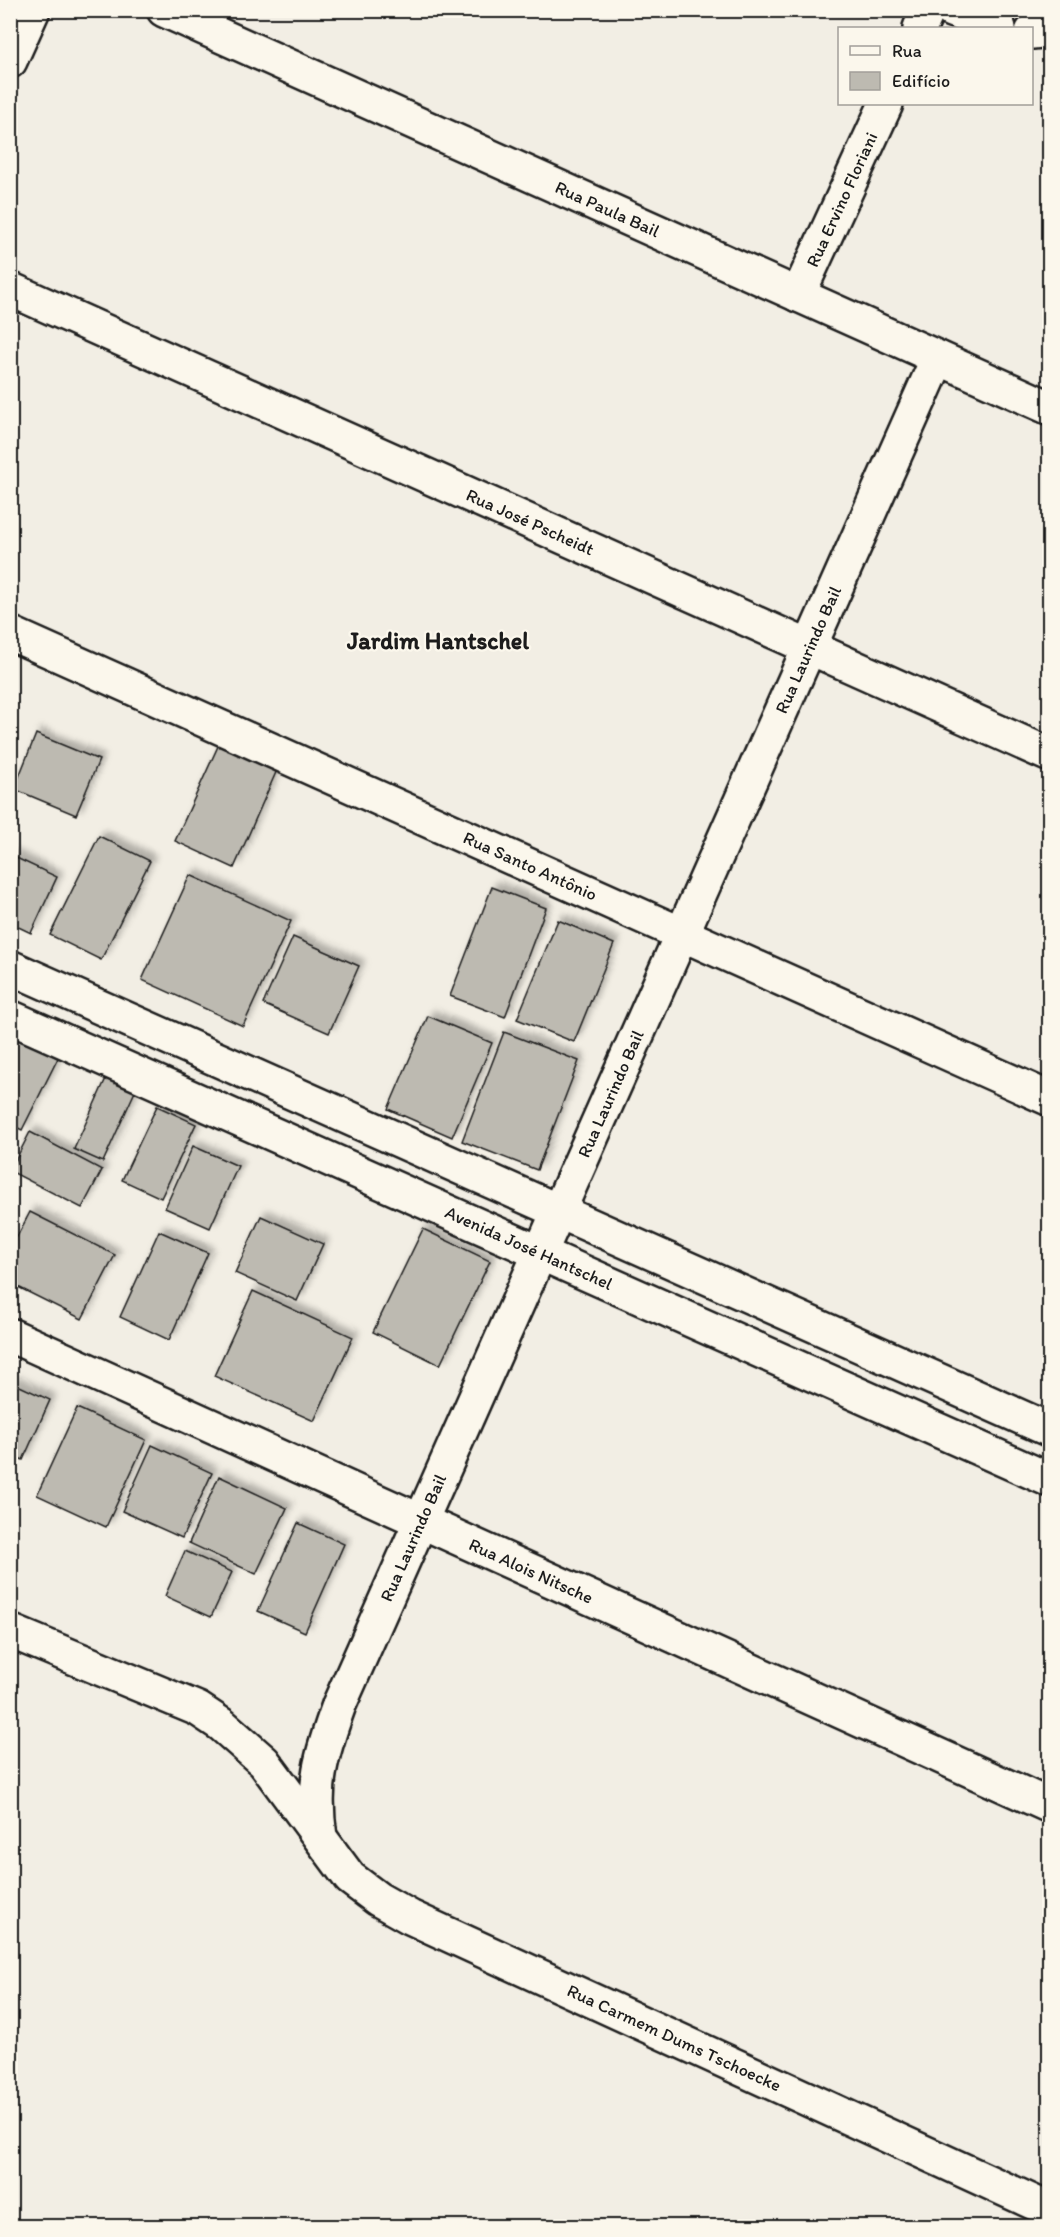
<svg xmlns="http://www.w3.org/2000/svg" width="1060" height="2237" viewBox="0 0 1060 2237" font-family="Itim,sans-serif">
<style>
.building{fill:#bdbab1;stroke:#1c1c1c;stroke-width:1.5;filter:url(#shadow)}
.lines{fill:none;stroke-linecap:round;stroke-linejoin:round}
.minor-casing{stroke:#1c1c1c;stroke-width:38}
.minor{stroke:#fbf7ec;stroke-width:33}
.labels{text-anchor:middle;stroke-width:4.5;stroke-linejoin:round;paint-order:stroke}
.street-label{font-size:18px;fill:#1c1c1c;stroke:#fbf7ec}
.district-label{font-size:24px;font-weight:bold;fill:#1c1c1c;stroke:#fbf7ec}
</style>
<defs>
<filter id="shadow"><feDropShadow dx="5.5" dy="-5.5" stdDeviation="3" flood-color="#0004"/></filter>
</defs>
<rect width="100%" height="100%" fill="#f2eee4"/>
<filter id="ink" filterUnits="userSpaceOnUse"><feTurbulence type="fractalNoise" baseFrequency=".0167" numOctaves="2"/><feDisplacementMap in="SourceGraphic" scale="12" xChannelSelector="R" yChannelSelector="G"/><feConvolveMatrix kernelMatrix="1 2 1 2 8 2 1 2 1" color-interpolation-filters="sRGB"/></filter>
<g filter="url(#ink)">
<!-- building -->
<g class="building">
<polygon points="36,734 99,760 76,815 14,789"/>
<polygon points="219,744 277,770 234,868 175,841"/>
<polygon points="99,836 150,861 101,960 50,935"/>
<polygon points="10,855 57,877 31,933 10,923"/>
<polygon points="190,875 291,921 243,1026 142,980"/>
<polygon points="492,887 546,908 505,1017 450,996"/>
<polygon points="558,920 614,944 574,1042 517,1019"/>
<polygon points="293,937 359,966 329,1033 263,1004"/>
<polygon points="428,1016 492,1043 452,1137 388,1109"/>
<polygon points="504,1032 579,1061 537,1170 462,1141"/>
<polygon points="10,1034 58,1058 22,1130 10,1124"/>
<polygon points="108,1074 137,1087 103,1162 74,1149"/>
<polygon points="157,1106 196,1124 161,1198 122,1180"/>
<polygon points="30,1132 102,1170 82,1208 10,1171"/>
<polygon points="193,1146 238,1166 210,1228 165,1208"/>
<polygon points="30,1212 115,1255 82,1319 10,1283 10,1250"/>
<polygon points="261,1216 323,1244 297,1301 235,1273"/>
<polygon points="423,1229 490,1261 440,1365 373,1332"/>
<polygon points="159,1231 208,1253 169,1340 120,1317"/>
<polygon points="253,1291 353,1337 314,1421 214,1376"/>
<polygon points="11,1382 50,1400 23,1460 10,1454"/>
<polygon points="77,1408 146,1440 106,1527 37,1495"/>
<polygon points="152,1445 212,1473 182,1538 122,1511"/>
<polygon points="219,1476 287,1508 256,1574 189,1543"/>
<polygon points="298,1523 344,1544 305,1632 258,1611"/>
<polygon points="185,1551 232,1572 211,1617 165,1596"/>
</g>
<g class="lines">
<!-- minor casing -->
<g class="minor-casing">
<g id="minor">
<path id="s1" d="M164,10l886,398"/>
<polyline points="951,10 999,28"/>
<polyline points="920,28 928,10"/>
<polyline points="1032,32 1050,30"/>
<polyline points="10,61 33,10"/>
<path id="s2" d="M10,289l1040,466"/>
<path id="s3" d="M798,295l88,-191"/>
<path id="s4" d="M10,633l1040,466"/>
<polyline points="10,967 1050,1430"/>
<path id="s5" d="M10,1017l1040,463"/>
<path id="s6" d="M10,1335l1040,471"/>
<path id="s7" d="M10,1631l188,78 24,16 42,37 86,116 28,21 32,18 640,293"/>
<path id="s8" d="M320,1837c-8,-53 1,-82 19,-132l599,-1347"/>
</g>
</g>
<!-- minor -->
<use href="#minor" class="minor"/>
</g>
</g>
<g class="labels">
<!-- street labels -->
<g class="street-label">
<text dy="6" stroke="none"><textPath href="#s3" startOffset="105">Rua Ervino Floriani</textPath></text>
<text dy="6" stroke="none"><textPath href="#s1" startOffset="486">Rua Paula Bail</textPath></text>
<text dy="6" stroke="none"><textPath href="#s2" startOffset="570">Rua José Pscheidt</textPath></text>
<text dy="6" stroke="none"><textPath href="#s8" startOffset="1290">Rua Laurindo Bail</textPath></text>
<text dy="6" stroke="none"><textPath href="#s4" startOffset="570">Rua Santo Antônio</textPath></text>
<text dy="6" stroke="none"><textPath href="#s8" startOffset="804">Rua Laurindo Bail</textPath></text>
<text dy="6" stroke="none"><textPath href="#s5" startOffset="568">Avenida José Hantschel</textPath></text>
<text dy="6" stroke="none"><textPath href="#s8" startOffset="318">Rua Laurindo Bail</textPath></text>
<text dy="6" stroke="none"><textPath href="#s6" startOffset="572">Rua Alois Nitsche</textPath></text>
<text dy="6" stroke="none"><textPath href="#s7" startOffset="795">Rua Carmem Dums Tschoecke</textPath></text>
</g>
<!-- district labels -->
<g class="district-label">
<text x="438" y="649">Jardim Hantschel</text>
</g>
</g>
<!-- margin -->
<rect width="1060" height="2237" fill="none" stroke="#fbf7ec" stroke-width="36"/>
<rect x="18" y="18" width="1024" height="2201" fill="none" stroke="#1c1c1c" stroke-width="2" filter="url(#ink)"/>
<!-- legend -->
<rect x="838" y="27" width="195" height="78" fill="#fbf7ec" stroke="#a29f99" stroke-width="1.5"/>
<rect x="850" y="46" width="30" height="9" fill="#fbf7ec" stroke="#a29f99" stroke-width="1.5"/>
<text x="892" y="57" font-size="18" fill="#1c1c1c">Rua</text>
<rect x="850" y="72" width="30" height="18" fill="#bdbab1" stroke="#a29f99" stroke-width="1.5"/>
<text x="892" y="87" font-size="18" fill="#1c1c1c">Edifício</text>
</svg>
